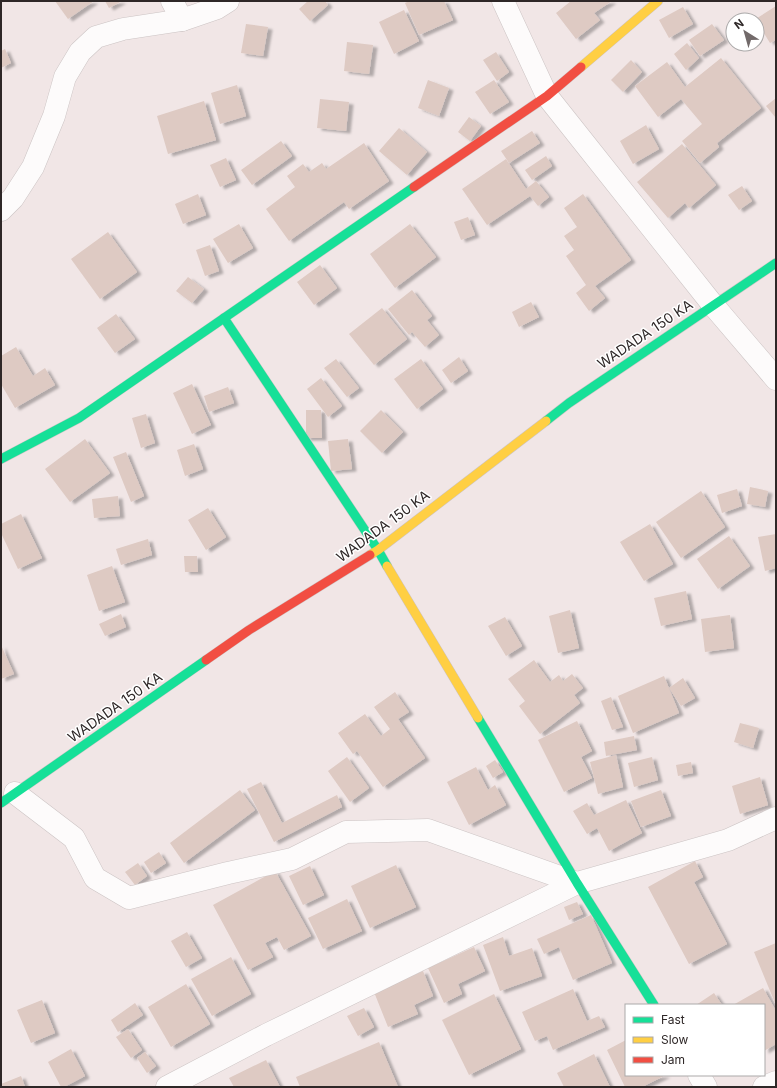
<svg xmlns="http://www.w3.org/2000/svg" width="777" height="1088" viewBox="0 0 777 1088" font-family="Inter,sans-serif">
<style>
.building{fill:#decac3;filter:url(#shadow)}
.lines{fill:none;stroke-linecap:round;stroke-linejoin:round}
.street-casing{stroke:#ccc4c4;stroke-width:23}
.fast-casing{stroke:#ccc4c4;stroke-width:10}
.slow-casing{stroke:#ccc4c4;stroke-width:10}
.jam-casing{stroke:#ccc4c4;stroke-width:10}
.street{stroke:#fdfbfb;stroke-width:22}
.fast{stroke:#16e098;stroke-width:9}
.slow{stroke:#ffcf43;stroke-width:9}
.jam{stroke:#f24e42;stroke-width:9}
.labels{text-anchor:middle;stroke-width:3;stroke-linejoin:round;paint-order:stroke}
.street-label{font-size:14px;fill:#2e2727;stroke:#fff}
</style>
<defs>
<filter id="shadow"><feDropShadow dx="4.5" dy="2.5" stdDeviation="1" flood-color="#0004"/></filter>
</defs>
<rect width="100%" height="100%" fill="#f1e6e6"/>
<!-- building -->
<g class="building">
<polygon points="55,1 94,1 68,19"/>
<polygon points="105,1 122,1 109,8"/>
<polygon points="308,1 325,1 328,5 310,21 299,9"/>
<polygon points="409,1 444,1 453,20 419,35 405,3"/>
<polygon points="571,1 612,1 594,13 600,20 576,39 556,13"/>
<polygon points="776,6 776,40 770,43 757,22 757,20 754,20"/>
<polygon points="683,7 693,24 669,38 659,20"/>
<polygon points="404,10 419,41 394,54 379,22"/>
<polygon points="246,24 268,27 263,56 241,53"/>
<polygon points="712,24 724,40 700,56 689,40"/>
<polygon points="347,42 373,45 369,74 344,71"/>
<polygon points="687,43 699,58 686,70 674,54"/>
<polygon points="5,49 11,63 1,68 1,51"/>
<polygon points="496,52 509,72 497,81 483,60"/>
<polygon points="721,58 761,108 717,143 719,147 700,163 682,141 702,124 681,99 658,117 635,86 667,62 685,87"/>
<polygon points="631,60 642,72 623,92 611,80"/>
<polygon points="428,80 449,88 439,116 418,108"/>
<polygon points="494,80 509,102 490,114 475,92"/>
<polygon points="237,85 246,116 220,124 211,93"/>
<polygon points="776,98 776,118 766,106"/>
<polygon points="320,99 349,102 346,131 317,128"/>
<polygon points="204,101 216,140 168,154 157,116"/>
<polygon points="469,117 481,126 470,141 458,132"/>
<polygon points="646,125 659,149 633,164 620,141"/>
<polygon points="399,128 427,152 407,175 379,151"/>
<polygon points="532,131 540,143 509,163 501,151"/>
<polygon points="281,141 292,156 252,185 241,170"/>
<polygon points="364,143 389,181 349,209 344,202 289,241 266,209 295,187 287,176 303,164 309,172 322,163 326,169"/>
<polygon points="682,144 716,185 689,208 685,203 668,218 637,182"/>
<polygon points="546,156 552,166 532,180 525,170"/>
<polygon points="226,158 236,180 220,187 210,165"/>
<polygon points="506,159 526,189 536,181 549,197 538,206 530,196 487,225 462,189"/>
<polygon points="742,186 752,201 739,210 728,195"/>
<polygon points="198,194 206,215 183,224 175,204"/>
<polygon points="583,194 631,260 595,286 605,298 589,311 576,293 586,285 566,256 574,250 564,236 577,227 564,208"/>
<polygon points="468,217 475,235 461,240 454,222"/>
<polygon points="239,224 253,248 228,263 213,239"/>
<polygon points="410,224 436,257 395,288 370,254"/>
<polygon points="108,232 137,272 100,299 71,259"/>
<polygon points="210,245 219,271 205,276 196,250"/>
<polygon points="320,265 337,288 314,305 297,282"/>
<polygon points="188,277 204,289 192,303 176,291"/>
<polygon points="412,290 432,316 427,320 439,335 425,347 412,332 409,335 388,309"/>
<polygon points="531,302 539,317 519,327 512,312"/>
<polygon points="382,308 407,339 374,365 349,334"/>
<polygon points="116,314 135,339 115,353 97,328"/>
<polygon points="16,347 33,376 45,368 55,385 15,408 1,384 1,356"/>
<polygon points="459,357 468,371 451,383 442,370"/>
<polygon points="336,359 359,388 347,397 324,368"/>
<polygon points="421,359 443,389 417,409 394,379"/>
<polygon points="321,378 342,406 328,417 307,389"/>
<polygon points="192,384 211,425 192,434 173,393"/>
<polygon points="228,387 234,403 209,412 204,396"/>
<polygon points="306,410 321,410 322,438 306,438"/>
<polygon points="381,410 403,432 382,453 360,431"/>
<polygon points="146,414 155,443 141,448 132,418"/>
<polygon points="85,439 110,473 70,502 45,469"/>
<polygon points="348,439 352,469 331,471 328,441"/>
<polygon points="194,444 203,469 185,476 177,450"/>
<polygon points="126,452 144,496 131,502 113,457"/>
<polygon points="750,487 768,491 765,507 747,504"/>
<polygon points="737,489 742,506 722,513 717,495"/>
<polygon points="701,491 725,527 681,558 656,522"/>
<polygon points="118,496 120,516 94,518 92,499"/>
<polygon points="208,508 226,537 206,550 188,520"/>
<polygon points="21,514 42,558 18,569 1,533 1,524"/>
<polygon points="650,524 673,564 644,581 620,542"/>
<polygon points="776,534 776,568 765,571 758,537"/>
<polygon points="729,536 750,566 718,589 697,559"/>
<polygon points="148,539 152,555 121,565 116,549"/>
<polygon points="184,556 197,556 198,572 185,572"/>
<polygon points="112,566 125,602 99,611 87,575"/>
<polygon points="686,591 692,619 661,626 654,598"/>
<polygon points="570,610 579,648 558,653 549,616"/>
<polygon points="121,614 126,627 105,636 99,624"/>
<polygon points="730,615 734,648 705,652 701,619"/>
<polygon points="505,617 522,646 506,656 488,626"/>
<polygon points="1,645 14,674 1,679"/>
<polygon points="534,660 550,682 559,675 563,681 572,674 583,688 574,695 580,703 540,734 519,706 525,701 508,679"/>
<polygon points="664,676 679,713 633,733 618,696"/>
<polygon points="683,678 695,698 681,706 669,688"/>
<polygon points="395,692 409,712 398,719 425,758 383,787 357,751 353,754 338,733 365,714 381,736 390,729 374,707"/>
<polygon points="611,697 623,727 612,730 601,701"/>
<polygon points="577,721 592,751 581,757 592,778 564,792 538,740"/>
<polygon points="740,723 759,728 753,748 734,742"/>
<polygon points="634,736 637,750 606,756 604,742"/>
<polygon points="616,755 623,787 598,794 590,762"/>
<polygon points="347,757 369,788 350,802 328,771"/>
<polygon points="652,757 658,780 634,787 628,763"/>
<polygon points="495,760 503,772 493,778 486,766"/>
<polygon points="691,762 693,773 678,776 676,765"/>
<polygon points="476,767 488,790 495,785 506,805 469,825 447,782"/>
<polygon points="760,777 768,805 740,814 732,786"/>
<polygon points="261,782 282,823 337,795 342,807 274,842 247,789"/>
<polygon points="240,790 255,810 184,863 170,843"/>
<polygon points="661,790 671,816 641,827 631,801"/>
<polygon points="626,800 642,833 609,851 597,828 587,834 573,811 587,803 594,815"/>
<polygon points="159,852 166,863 151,873 144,862"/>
<polygon points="695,861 703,877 694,882 727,944 689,964 648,887"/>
<polygon points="138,863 147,876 135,885 125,872"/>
<polygon points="396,865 416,907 370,928 351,886"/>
<polygon points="310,866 324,895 303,905 289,876"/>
<polygon points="275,871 311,936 284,950 277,937 265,943 273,957 248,970 213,905"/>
<polygon points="347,899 362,931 323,949 308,918"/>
<polygon points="577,902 583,914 569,920 564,907"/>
<polygon points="591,915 612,963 573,980 559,947 544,954 537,939"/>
<polygon points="187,932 202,958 186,967 171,941"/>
<polygon points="503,937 509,956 532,948 542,976 500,991 483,945"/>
<polygon points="776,943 776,1003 775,1003 754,952"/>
<polygon points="474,947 485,971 458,984 462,994 444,1003 428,968"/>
<polygon points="231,957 251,994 212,1016 191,979"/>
<polygon points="423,971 433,996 414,1005 418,1014 388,1027 374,992"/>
<polygon points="186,984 210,1024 171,1047 148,1007"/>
<polygon points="763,988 776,1011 776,1044 764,1051 764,1005 733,1005"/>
<polygon points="573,989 587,1021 599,1016 605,1027 553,1050 547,1036 535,1041 522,1012"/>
<polygon points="714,993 722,1005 696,1005"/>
<polygon points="494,994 521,1049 469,1075 442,1020"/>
<polygon points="42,1000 55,1033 31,1043 17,1010"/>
<polygon points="135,1003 143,1015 118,1032 111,1020"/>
<polygon points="364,1008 374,1027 358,1036 347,1016"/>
<polygon points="128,1029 142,1050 131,1058 116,1037"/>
<polygon points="626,1040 626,1075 666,1075 642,1087 625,1087 607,1050"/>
<polygon points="379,1042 398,1087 300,1087 296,1077"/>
<polygon points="71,1049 85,1076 64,1087 61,1087 48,1062"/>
<polygon points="145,1052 156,1066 147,1073 137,1058"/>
<polygon points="594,1054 610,1087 564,1087 557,1073"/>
<polygon points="266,1060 280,1087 234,1087 229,1078"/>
<polygon points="21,1076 25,1087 1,1087 1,1084"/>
</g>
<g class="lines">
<!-- street casing -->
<g class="street-casing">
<g id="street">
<polyline points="172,1 182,20"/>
<polyline points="503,1 547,96 713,305 776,379"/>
<polyline points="1,210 13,198 33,167 54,116 65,77 80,52 96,37 123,29 182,20 217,8 228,1"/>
<polyline points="15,793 74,838 95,878 129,898 228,873 292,859 346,832 428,830 577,883"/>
<polyline points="699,1075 706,1087"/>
<polyline points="167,1087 266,1035 577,883 728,840 776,818"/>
<polyline points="764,1087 776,1082"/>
</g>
</g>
<!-- fast casing -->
<g class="fast-casing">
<g id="fast">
<polyline points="224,318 378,550 387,566"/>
<polyline points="546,421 569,403 776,263"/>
<polyline points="1,459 79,418 414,187"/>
<polyline points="478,718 577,883 654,1005"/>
<polyline points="1,803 206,660"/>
</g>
</g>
<!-- slow casing -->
<g class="slow-casing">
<g id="slow">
<polyline points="581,67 658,1"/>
<polyline points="370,555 378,550 546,421"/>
<polyline points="387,566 478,718"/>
</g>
</g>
<!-- jam casing -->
<g class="jam-casing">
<g id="jam">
<polyline points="414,187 547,96 581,67"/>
<polyline points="206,660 249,630 370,555"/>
</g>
</g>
<!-- street -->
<use href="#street" class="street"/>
<!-- fast -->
<use href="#fast" class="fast"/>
<!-- slow -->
<use href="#slow" class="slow"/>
<!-- jam -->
<use href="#jam" class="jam"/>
</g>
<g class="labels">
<!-- street labels -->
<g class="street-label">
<text transform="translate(645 334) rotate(-34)" y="5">WADADA 150 KA</text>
<text transform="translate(383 526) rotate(-36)" y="5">WADADA 150 KA</text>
<text transform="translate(115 707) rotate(-35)" y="5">WADADA 150 KA</text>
</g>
</g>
<!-- border -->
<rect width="777" height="1088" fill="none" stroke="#2e2727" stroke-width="4"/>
<!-- legend -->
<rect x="625" y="1004" width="140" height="72" fill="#ffffff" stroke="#aba9a9"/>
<rect x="633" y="1017" width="20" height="6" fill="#16e098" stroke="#aba9a9"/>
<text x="661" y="1024" font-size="12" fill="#2e2727">Fast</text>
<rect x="633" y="1037" width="20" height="6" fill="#ffcf43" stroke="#aba9a9"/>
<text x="661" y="1044" font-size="12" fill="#2e2727">Slow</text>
<rect x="633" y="1057" width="20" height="6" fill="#f24e42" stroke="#aba9a9"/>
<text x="661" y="1064" font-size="12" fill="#2e2727">Jam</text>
<!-- north arrow -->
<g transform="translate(745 32) rotate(323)"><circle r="19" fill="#ffffff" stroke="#aba9a9"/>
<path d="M0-3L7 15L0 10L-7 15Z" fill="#726a6a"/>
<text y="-6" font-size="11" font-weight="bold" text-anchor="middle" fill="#2e2727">N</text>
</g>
</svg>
